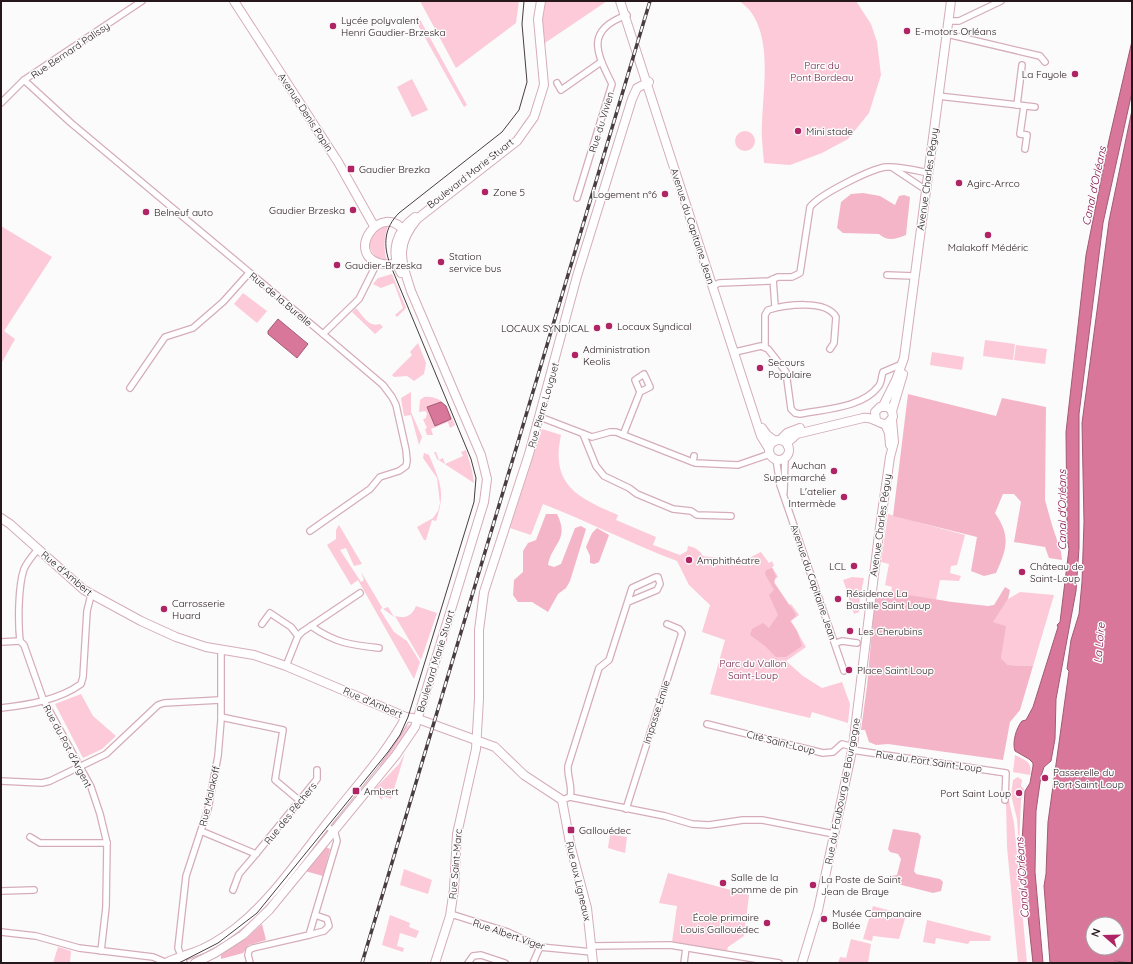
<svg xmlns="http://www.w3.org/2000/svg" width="1133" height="964" viewBox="0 0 1133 964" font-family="Quicksand,sans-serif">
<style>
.green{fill:#fccad9}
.forest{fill:#f4b5c9}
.water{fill:#d8779a;stroke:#a35a74;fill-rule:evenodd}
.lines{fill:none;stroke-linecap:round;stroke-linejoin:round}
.street-casing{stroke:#d5adb9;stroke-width:8}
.secondary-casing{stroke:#d5adb9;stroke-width:10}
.street{stroke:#fff;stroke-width:5.5}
.secondary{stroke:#fff;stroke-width:8}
.tram{stroke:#493d41;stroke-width:1}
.rail-casing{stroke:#493d41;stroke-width:3.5}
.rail{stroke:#fbfbfb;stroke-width:2;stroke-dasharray:6;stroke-linecap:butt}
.poi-dot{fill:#ae2464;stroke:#fbfbfb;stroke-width:1.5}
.labels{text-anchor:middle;stroke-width:3;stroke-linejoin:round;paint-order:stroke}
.poi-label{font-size:10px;fill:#26171c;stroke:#fbfbfb;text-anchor:start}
.street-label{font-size:10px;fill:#26171c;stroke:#fbfbfb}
.park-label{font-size:10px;fill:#6f173f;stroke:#fbfbfb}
.water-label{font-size:11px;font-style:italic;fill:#860e4a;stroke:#fbfbfb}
</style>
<rect width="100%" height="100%" fill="#fbfbfb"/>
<!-- green -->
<g class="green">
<polygon points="420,1 519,1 516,23 456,68"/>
<polygon points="546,1 607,1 545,43 542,14"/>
<path d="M739,1h117l15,23 6,18 4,33 -12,38 -21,26 -26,14 -32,12 -26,-2c-1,-14 -3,-27 -2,-40 1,-36 13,-99 -23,-122z"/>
<polygon points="418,16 467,105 464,107 414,18"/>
<polygon points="412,79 428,110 412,117 397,87"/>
<circle cx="745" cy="141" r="10"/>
<polygon points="1,226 52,257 4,331 15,339 1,364"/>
<path d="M384,226h4c-4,12 -5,22 -1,35 -11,-2 -16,-7 -18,-18l5,-12z"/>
<polygon points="392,274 406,308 397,317 395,315 403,308 394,283 381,288 373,284 378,278"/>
<polygon points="243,293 267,311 257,323 234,304"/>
<path d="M356,308c7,8 13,20 24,16l3,3 -8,7 -23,-22z"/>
<polygon points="985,340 1015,344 1013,360 983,356"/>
<polygon points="418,343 426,363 424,374 414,381 407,376 394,377 392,375 412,355 410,352"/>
<polygon points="1016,345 1047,349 1045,364 1014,360"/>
<polygon points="932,352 964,357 962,370 930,365"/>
<polygon points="411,392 411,412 422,437 419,445 411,415 404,416 401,398"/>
<path d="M424,397c20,-2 25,13 31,28l-5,3 -2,-6 -17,7 2,6h-6l-2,-6 2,-1 -4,-9 3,-1 1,-5 -2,-2 -6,1 1,-12z"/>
<path d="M542,429l19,6c-11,50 17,63 57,80l-2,5 40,17 -3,8 27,10 7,-4 1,-5c7,1 11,4 15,10l40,5 18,-9 8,11 3,-2 2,5 -2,1 6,10 -5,3 16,25 2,-1 8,11 -8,6c6,8 9,17 15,26l-20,14 17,15 19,12 20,-6 8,22 -2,19 -36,-11 -2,6 -100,-24 15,-54 -23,-8 8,-27 -21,-20 -12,-24c-45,-17 -88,-39 -134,-57l-12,31 -21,-7z"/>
<polygon points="466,450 472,470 474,483 437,459 434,452 436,452 439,460 443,458 445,464 463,456 461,452"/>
<path d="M424,453l5,2c11,27 17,36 7,66l-4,-1 -6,20h-2l-7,-13 16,-9 5,-7 2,-8 -3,-25 -14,-20z"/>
<polygon points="888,514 965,535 957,565 951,566 950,573 961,576 959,581 940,580 936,600 891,592 892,587 885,585 889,564 881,562"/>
<polygon points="339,525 362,564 354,566 346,548 340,550 361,582 364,580 361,572 383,609 388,607 394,617 382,608 380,610 394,632 407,641 420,662 414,679 358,580 351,585 327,545 336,539 336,530"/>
<polygon points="852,577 864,578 861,593 853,591 848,594 843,580"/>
<polygon points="1020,592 1054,595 1033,666 1008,665 1001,658 1005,626 992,622 1008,599"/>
<polygon points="854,594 860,596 859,612 854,614 848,596"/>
<path d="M416,606l21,7 -16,47 -26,-44c10,3 17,0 21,-10z"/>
<polygon points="81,694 93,716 116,736 102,749 83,758 55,704"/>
<polygon points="410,724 413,725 383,769 377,763 402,731"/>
<polygon points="405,753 391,799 383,796 382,800 376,794 369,795 399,764"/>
<path d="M1015,755c10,5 18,7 15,20l-17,-3z"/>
<polygon points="1018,777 1022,780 1021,786 1024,789 1021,800 1019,848 1017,819 1011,795 1013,780"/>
<polygon points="1006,801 1009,801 1014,823 1027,963 1018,963 1007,847"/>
<polygon points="610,834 627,837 625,853 608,848"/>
<polygon points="404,869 432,880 428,894 400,885"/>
<polygon points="668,873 749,895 744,936 728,947 727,951 672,942 677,906 659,903"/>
<polygon points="873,906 906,915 899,939 873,936 872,941 863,939"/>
<polygon points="390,915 410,923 409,927 419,931 416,938 400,933 397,946 404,948 403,952 382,945"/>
<polygon points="927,920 991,936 990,941 970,941 968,944 936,938 935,944 923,942"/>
<polygon points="851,939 871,944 868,963 838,963 840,957 846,958"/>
<polygon points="58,947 71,951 70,963 53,963"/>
</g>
<!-- forest -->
<g class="forest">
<path d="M863,193l17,3 15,9 4,-9 5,-1 6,2 -4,38c-10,4 -18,7 -27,-1l-36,-1 -6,-5 4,-26 10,-8z"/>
<path d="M908,394l88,22 6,-18 44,9 -1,93 7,25 9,27 1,8 -13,-2 -4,-11 -31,-5 7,-40 -7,-8h-11l-8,19c16,23 12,36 1,60l-12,3 -13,-5 6,-34 -84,-21z"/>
<path d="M546,514h11c13,26 -5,29 -9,51l6,2 7,-3 14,-36 6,-2 5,3 -16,52 -4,7 -8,6 -10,18 -16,-10h-14l-5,-7 1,-15 9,-8v-21l5,-8 8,-3z"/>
<polygon points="597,528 609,535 599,562 594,564 590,563 590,556 586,547 592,533"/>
<polygon points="772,568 776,576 774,583 795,613 796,616 790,621 797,631 802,646 786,657 776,657 765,646 750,635 752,629 763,623 769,628 778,615 769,595 774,590 765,574 766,570"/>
<polygon points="1005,587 1010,590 1008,599 993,622 1006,626 1001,658 1008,665 1033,666 1020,710 1010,722 1003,760 888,744 876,745 869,742 865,730 861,730 867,686 875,598 883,597 884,595 891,592 952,602 988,606 994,605"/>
<polygon points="893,829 918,833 921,836 914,871 916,874 940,879 943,882 941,891 933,893 890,882 891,876 897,875 901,859 898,854 890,852 888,849"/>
<polygon points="326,847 330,849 323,876 305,871"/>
<polygon points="262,924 266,940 249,945 243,953 221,959 221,955 250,935"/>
</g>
<!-- water -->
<g class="water">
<path d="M1132,41v51l-29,131 -24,191v134l-3,43 -20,108 -1,40 -4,22 -7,6 -3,9 -5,35 -1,61 8,91h-10l-9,-83 -2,-38 3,-51 5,-8 3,-17v-3l-4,-4 -14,-8c-3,-8 1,-23 7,-30l4,-1 7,-13 25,-80 -1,-2 3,-3 9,-73 -4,-22 2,-3 -1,-92 20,-177 23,-115z"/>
<path d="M1132,110v853l-17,-2v2h-65l-6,-77 2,-12 2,-52 21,-151 -2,-2 4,-29 8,-26 3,-32 2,-60 -2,-99 27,-202zM1093,924h24v24h-24z"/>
<polygon points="278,319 308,344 297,358 268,334 268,331"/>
<polygon points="441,402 446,406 451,419 435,426 427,407"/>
</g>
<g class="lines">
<!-- street casing -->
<g class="street-casing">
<g id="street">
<polyline points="949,21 959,21 1001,1"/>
<polyline points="947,34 1040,56 1045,62"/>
<polyline points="24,80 71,123 323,334 383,385 392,397 396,405 406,450 407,461 406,466 399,471 380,477 370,489 310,531"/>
<polyline points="557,83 561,90 601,62"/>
<polyline points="938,96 1035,107"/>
<polyline points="1,103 24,80 142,1"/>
<polyline points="1017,105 1022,65"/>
<polyline points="1024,106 1020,134 1027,135 1025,149"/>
<polyline points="893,168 926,190"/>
<path d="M577,198l35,-114c-16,-32 -27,-54 15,-69"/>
<polyline points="887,275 914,276"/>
<polyline points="773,279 775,306"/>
<path d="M713,286l6,-3 50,-2 9,-4h14l8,-4 10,-66c9,-12 60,-38 76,-40 14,-1 28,3 42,6"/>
<polyline points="323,334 359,299 377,263"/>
<path d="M765,346v-31l3,-5c17,-5 58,-11 68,7l-2,26 -4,6"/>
<path d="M735,352l26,-6 7,3 18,23 5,37 4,4 5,1c24,-5 62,-6 78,-27 4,-4 3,-10 5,-15l19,-8"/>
<polyline points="130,388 165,337 193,328 223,302 249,273"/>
<polyline points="540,417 592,437 610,432 616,432 695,463 738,465 770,454"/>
<polyline points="583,434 596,466 604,476 629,488 637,494 673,509 691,511 697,515 731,516"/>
<polyline points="623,435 640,392 650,387 644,374 635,380 640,392"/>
<polyline points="776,459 780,485 844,671"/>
<polyline points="693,462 694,456"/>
<polyline points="784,492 785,457"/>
<path d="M38,549c-5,6 -11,13 -14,20 -6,17 -6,54 -4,72l4,4 19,54 48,88 9,27 7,29 -1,64 -5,44"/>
<polyline points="262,624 270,613 291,627 298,636"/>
<path d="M311,626c24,17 40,19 68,22"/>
<polyline points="1,642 20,641"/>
<polyline points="836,643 842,641 857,643"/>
<polyline points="286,666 298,636 302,632 360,593"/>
<path d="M1,708c27,-3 58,-8 80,-24l2,-7 4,-66 4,-16"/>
<polyline points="221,717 283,730 275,780 300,801"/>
<polyline points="707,724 823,753 833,752 842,744 853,747"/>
<polyline points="852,750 1006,773 1005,800"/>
<polyline points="1,781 42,783 50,781 106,754 158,705 164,703 220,700"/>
<path d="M570,797c3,-10 -3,-20 -2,-31l31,-98 10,-8 23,-72 24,-11h2l2,7 -3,6 -29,12"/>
<polyline points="562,800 570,797 665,816 692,824 709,825 743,820 762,820 834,834"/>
<polyline points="626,809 682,633 679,629 667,624"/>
<polyline points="201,831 256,854 317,779 317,770"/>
<polyline points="30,837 40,843 107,843"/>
<polyline points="233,890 239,874 256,854"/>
<polyline points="1,891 34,890"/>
<polyline points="450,916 454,915 508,932 540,947 592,952"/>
<polyline points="1,932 36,936 79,948 153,957 167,963"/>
<polyline points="309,935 324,931 329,926 327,919 315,915"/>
<polyline points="592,946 670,945 779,963"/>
<polyline points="184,963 178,948 186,876 208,809 218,756 221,720 221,650"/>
<polyline points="250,963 248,955 249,950 253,948 309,935 337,841 335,833 326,825"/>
<polyline points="468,963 473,956 481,955 505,963"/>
<polyline points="533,963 540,947"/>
<polyline points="684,963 686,948"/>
</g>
</g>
<!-- secondary casing -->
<g class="secondary-casing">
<g id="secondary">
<polyline points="234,1 338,162 374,226"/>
<polyline points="620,1 761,436 769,449"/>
<path d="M400,261c-6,4 -14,4 -21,2 -34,-10 2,-63 26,-31"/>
<path d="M401,273c-11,-21 -5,-42 14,-56"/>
<polyline points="883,406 896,380 904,358 951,1"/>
<polyline points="892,411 903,374"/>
<polyline points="885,424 889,433 890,445"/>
<polyline points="762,428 767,435 775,441"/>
<polyline points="780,440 787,433 800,428"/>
<circle cx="779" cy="450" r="10"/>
<path d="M788,446v-4l9,-8 66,-16c11,-2 15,7 24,6l6,-7 -1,-6 -4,-4h-8l-5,5 1,8"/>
<polyline points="1,518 10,524 84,590 141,621 176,637 206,647 254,655 286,666 406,717 418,719 495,747 524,775 562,800 571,848 587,908 593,963"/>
<path d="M166,963c9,-5 16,-6 26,-10 16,-5 31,-15 44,-25 38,-30 66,-74 96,-111 26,-33 54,-63 74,-100"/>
<path d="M195,963l20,-10 28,-18 26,-25 127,-155 19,-28 69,-225 3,-23 -6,-24 -70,-164c-10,-31 -16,-45 6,-72l100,-78 17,-24 10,-32 -6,-66 3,-18"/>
<polyline points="435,963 450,916 454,889 457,834 476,749 479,699 479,630 484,592 529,454 577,276 632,99 637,88 649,82"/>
<polyline points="802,963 818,910 853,746 879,534 890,457 894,442 892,420"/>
</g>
</g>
<!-- street -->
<use href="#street" class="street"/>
<!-- secondary -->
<use href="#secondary" class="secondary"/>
<!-- tram -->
<path class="tram" d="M179,963l39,-20 39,-30 131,-161 12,-17 8,-18 66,-215 2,-24 -5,-19 -81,-195c-7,-19 -6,-36 9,-51l103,-81 17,-22 8,-28 -5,-58 2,-23"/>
<!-- rail casing -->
<g class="rail-casing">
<polyline id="rail" points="362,963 650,1"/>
</g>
<!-- rail -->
<use href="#rail" class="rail"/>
</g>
<!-- markers -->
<g class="poi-dot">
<circle cx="333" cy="26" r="4"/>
<circle cx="907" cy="31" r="4"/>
<circle cx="1075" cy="74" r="4"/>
<circle cx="798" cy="131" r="4"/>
<rect x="347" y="165" width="8" height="8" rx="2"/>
<circle cx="959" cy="183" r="4"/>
<circle cx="485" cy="192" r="4"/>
<circle cx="665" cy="194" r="4"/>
<circle cx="353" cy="210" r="4"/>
<circle cx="146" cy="212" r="4"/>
<circle cx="988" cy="235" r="4"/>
<circle cx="441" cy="262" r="4"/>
<circle cx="337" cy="265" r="4"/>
<circle cx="609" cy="326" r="4"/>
<circle cx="597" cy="328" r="4"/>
<circle cx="575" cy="355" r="4"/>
<circle cx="760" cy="368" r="4"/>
<circle cx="834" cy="471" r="4"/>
<circle cx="844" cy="497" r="4"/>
<circle cx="689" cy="560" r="4"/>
<circle cx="854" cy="566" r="4"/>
<circle cx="1022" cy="572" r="4"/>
<circle cx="838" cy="599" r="4"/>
<circle cx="164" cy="609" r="4"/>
<circle cx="850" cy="631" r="4"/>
<circle cx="849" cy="670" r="4"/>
<circle cx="1045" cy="778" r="4"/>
<rect x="352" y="787" width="8" height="8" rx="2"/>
<circle cx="1019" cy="793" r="4"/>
<rect x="567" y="826" width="8" height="8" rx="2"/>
<circle cx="723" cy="883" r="4"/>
<circle cx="813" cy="885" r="4"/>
<circle cx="824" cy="919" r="4"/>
<circle cx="767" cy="923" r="4"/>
</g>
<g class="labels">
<!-- poi labels -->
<g class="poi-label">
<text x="341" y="24">Lycée polyvalent<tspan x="341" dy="12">Henri Gaudier-Brzeska</tspan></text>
<text x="915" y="35">E-motors Orléans</text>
<text x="1067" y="78" text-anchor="end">La Fayole</text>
<text x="806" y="135">Mini stade</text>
<text x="359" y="173">Gaudier Brezka</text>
<text x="967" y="187">Agirc-Arrco</text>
<text x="493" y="196">Zone 5</text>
<text x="657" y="198" text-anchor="end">Logement n°6</text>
<text x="345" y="214" text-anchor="end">Gaudier Brzeska</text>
<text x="154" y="216">Belneuf auto</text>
<text x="988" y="251" text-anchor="middle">Malakoff Médéric</text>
<text x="449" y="260">Station<tspan x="449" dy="12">service bus</tspan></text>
<text x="345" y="269">Gaudier-Brzeska</text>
<text x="617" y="330">Locaux Syndical</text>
<text x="589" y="332" text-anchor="end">LOCAUX SYNDICAL</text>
<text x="583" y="353">Administration<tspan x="583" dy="12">Keolis</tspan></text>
<text x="768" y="366">Secours<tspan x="768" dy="12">Populaire</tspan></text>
<text x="826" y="469" text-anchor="end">Auchan<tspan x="826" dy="12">Supermarché</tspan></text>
<text x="836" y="495" text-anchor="end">L'atelier<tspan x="836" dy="12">Intermède</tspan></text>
<text x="697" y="564">Amphithéatre</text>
<text x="846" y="570" text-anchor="end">LCL</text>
<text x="1030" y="570">Château de<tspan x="1030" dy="12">Saint-Loup</tspan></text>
<text x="846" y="597">Résidence La<tspan x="846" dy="12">Bastille Saint Loup</tspan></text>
<text x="172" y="607">Carrosserie<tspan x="172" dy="12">Huard</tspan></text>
<text x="858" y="635">Les Cherubins</text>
<text x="857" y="674">Place Saint Loup</text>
<text x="1053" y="776">Passerelle du<tspan x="1053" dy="12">Port Saint Loup</tspan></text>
<text x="364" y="795">Ambert</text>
<text x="1011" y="797" text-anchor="end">Port Saint Loup</text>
<text x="579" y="834">Gallouédec</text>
<text x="731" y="881">Salle de la<tspan x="731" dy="12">pomme de pin</tspan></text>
<text x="821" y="883">La Poste de Saint<tspan x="821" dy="12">Jean de Braye</tspan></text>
<text x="832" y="917">Musée Campanaire<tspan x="832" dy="12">Bollée</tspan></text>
<text x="759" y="921" text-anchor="end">École primaire<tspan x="759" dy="12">Louis Gallouédec</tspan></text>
</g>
<!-- street labels -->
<g class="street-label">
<text transform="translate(70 50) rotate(-34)" y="4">Rue Bernard Palissy</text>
<text transform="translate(306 112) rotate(57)" y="4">Avenue Denis Papin</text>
<text transform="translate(601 122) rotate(-73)" y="4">Rue du Vivien</text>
<text transform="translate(470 173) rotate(-38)" y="4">Boulevard Marie Stuart</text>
<text transform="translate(927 179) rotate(-82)" y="4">Avenue Charles Péguy</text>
<text transform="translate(693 226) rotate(72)" y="4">Avenue du Capitaine Jean</text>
<text transform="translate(281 299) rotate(40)" y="4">Rue de la Burelle</text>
<text transform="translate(543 405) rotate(-74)" y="4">Rue Pierre Louguet</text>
<text transform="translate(880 525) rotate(-82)" y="4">Avenue Charles Péguy</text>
<text transform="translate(67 573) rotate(40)" y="4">Rue d'Ambert</text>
<text transform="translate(814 582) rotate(71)" y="4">Avenue du Capitaine Jean</text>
<text transform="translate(435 661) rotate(-73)" y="4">Boulevard Marie Stuart</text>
<text transform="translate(373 702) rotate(23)" y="4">Rue d'Ambert</text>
<text transform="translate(656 712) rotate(-72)" y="4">Impasse Émile</text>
<text transform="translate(781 742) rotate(14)" y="4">Cité Saint-Loup</text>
<text transform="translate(68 746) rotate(62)" y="4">Rue du Pot d'Argent</text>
<text transform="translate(929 761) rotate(8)" y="4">Rue du Port Saint-Loup</text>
<text transform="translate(842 791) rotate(-79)" y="4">Rue du Faubourg de Bourgogne</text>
<text transform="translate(209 796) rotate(-77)" y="4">Rue Malakoff</text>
<text transform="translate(290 813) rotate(-51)" y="4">Rue des Pêchers</text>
<text transform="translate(455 864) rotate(-85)" y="4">Rue Saint-Marc</text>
<text transform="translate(579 881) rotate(77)" y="4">Rue aux Ligneaux</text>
<text transform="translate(509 934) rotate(19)" y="4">Rue Albert Viger</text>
</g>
<!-- park labels -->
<g class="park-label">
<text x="822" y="69">Parc du<tspan x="822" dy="12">Pont Bordeau</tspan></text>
<text x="753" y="667">Parc du Vallon<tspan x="753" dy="12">Saint-Loup</tspan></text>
</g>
<!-- water labels -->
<g class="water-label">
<text transform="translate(1094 186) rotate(-78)" y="4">Canal d'Orléans</text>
<text transform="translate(1062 510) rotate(-90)" y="4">Canal d'Orléans</text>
<text transform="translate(1099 643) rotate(-85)" y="4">La Loire</text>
<text transform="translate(1022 878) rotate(-94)" y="4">Canal d'Orléans</text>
</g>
</g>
<!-- border -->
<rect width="1133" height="964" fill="none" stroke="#26171c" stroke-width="4"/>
<!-- north arrow -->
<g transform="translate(1105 936) rotate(290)"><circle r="19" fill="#fbfbfb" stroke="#a6a0a2"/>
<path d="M0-3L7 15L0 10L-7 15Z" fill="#ae2464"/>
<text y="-6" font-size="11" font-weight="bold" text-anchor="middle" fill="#26171c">N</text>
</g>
</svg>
